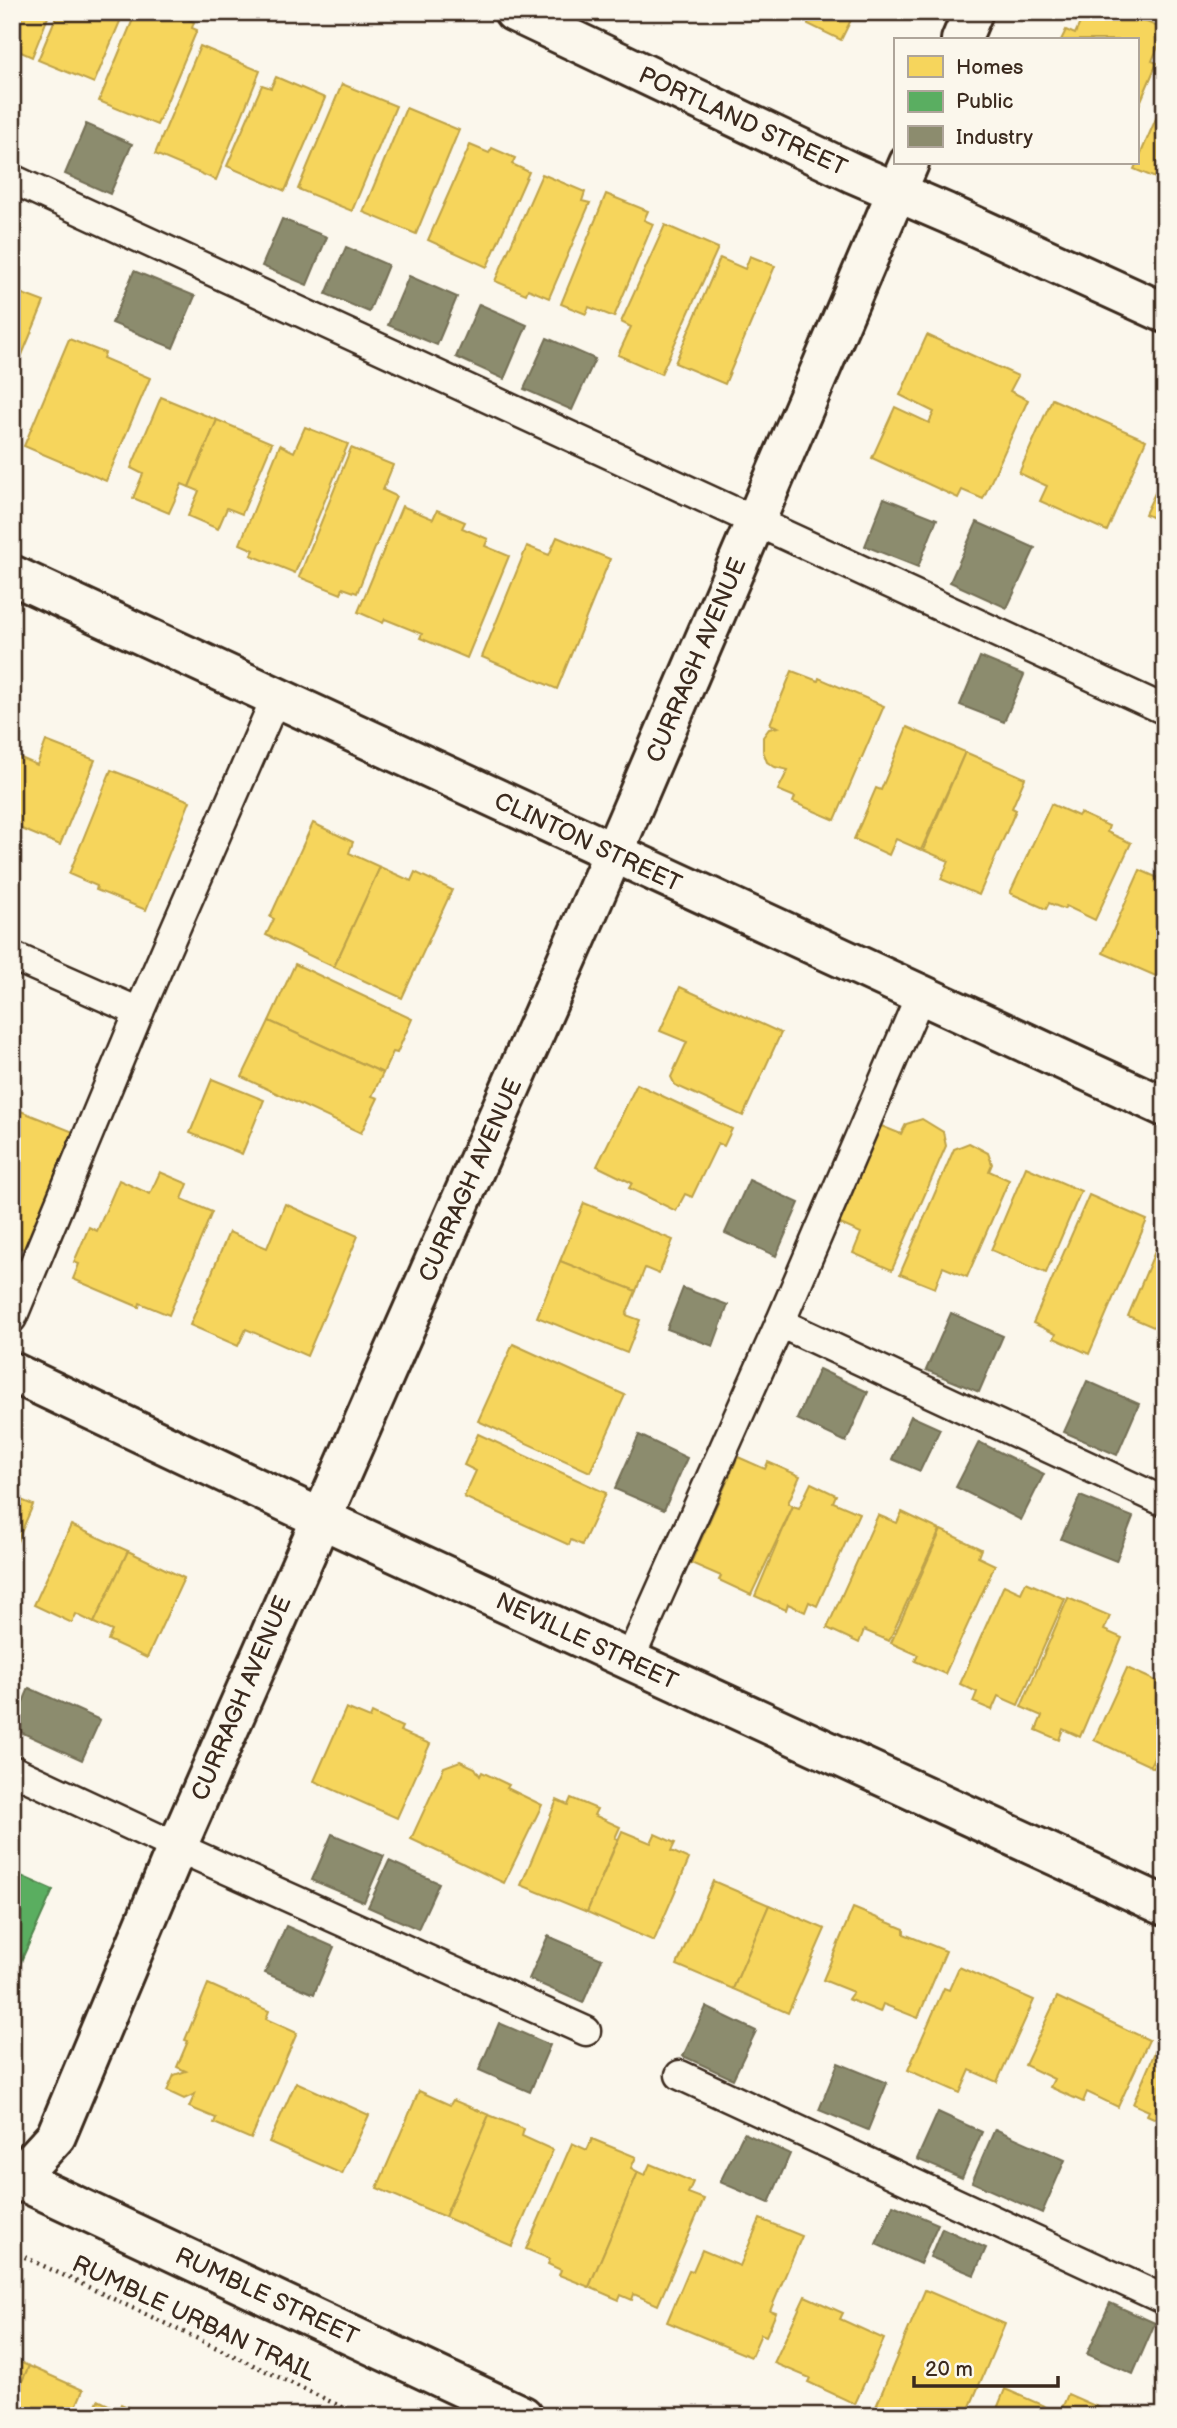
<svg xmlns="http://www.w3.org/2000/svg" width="1177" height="2428" viewBox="0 0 1177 2428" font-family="'Balsamiq Sans',sans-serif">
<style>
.homes{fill:#f6d55c;stroke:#bea249;stroke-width:2}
.public{fill:#5aae61;stroke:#51864d;stroke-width:2}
.industry{fill:#8c8c6e;stroke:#746f56;stroke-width:2}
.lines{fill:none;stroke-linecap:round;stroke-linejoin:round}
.lane-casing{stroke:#3b2a1e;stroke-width:33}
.street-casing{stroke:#3b2a1e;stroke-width:44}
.secondary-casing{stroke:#3b2a1e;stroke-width:44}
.path{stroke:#3b2a1e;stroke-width:4.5;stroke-dasharray:2 5;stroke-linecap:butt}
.lane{stroke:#fbf7ec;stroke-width:28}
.street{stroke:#fbf7ec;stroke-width:38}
.secondary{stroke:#fbf7ec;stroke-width:38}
.labels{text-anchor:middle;stroke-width:7;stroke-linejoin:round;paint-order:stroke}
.street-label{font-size:24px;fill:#3b2a1e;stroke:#fbf7ec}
</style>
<rect width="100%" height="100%" fill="#fbf7ec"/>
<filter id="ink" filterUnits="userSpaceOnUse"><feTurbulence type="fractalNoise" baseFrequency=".0143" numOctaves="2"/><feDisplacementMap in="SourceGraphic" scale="14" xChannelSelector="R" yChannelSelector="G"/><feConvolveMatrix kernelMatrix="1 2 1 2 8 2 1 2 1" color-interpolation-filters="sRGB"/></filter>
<g filter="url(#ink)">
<!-- homes -->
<g class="homes">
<polygon points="12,12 50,12 32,57 12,48"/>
<polygon points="58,12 124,12 94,83 38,60"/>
<polygon points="136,12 163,12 165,13 164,17 169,19 173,12 194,22 192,28 197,30 157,125 99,101"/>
<polygon points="803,12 855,12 841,40 808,24 809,15"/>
<polygon points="1085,12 1124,12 1165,30 1152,61 1157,63 1137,110 1137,40 1061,40 1066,30 1075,34"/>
<polygon points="200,46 260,71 216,180 155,154"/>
<polygon points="276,77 325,98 285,191 227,166 262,85 271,88"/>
<polygon points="342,84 396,106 352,211 298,189"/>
<polygon points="1165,98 1165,182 1134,169"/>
<polygon points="406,108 459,130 416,234 363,212"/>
<polygon points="470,145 489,153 492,148 515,158 512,164 529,172 487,267 428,240"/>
<polygon points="542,174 585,192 582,201 590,203 549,298 528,289 526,294 495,281"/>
<polygon points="606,194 648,211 644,220 653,224 614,317 589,307 586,314 561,304"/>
<polygon points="665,225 718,248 661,374 618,355 631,327 621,322"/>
<polygon points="750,256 775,266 725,384 675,363 720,258 745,269"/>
<polygon points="12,290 44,302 12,379"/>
<polygon points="927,335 1018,376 1010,391 1028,400 983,499 962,490 958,498 872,458 895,407 929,423 934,412 900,395"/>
<polygon points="69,339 105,353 103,358 150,378 106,481 24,446"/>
<polygon points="161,397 217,420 189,487 182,484 169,513 133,498 143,474 131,468"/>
<polygon points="1052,399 1146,440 1107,531 1040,501 1047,486 1019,473"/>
<polygon points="217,420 272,443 242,514 227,508 218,529 188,516 199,491 189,487"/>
<polygon points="305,427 348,444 295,573 251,555 254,550 240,544 280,445 294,452"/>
<polygon points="351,448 393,465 383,490 396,496 357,593 343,588 341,594 299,577"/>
<polygon points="1165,472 1165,524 1145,514"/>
<polygon points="402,506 433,519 437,510 465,522 462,528 488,539 485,546 509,556 467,658 420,638 422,634 385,619 383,623 358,612"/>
<polygon points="557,537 610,559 557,689 482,657 527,546 549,555"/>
<polygon points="792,671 818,681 819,678 884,706 835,820 793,802 795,797 778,790 788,770 775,767 767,762 763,751 763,737 769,729 778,727 770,724"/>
<polygon points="12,699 20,702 12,720"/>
<polygon points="907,727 965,752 921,850 896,839 889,855 854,839 876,788 881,790"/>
<polygon points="46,741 95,760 60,845 12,825 12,759 14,755 37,765"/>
<polygon points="965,752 1025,778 1012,808 1016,810 979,895 941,879 949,861 923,850"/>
<polygon points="111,770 190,801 146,910 96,890 97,886 69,874"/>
<polygon points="1051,804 1078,816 1080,813 1109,826 1107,832 1131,843 1095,920 1066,906 1064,909 1049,903 1046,909 1010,893"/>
<polygon points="313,823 353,842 349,853 380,867 334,967 266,935 274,919 270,917"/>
<polygon points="380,867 411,881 415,872 452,890 402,998 334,967"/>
<polygon points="1140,870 1165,881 1165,980 1103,953"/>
<polygon points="295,964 412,1019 397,1053 393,1052 383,1073 269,1021"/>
<polygon points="680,987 781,1033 743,1116 675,1085 671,1077 687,1042 660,1031"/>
<polygon points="269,1021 383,1073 372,1096 378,1098 361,1133 242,1077"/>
<polygon points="212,1079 264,1100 242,1154 190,1133"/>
<polygon points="637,1084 732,1129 724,1146 718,1143 692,1197 685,1194 676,1211 629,1188 632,1183 597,1166"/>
<polygon points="18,1110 76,1133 28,1251 12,1244 12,1123"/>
<polygon points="922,1119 943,1132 946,1146 892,1270 853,1253 861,1233 838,1223 879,1125 901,1134 906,1124"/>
<polygon points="969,1143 988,1153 992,1164 989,1171 1009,1180 967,1277 943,1267 935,1288 900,1274 954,1149"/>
<polygon points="1026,1167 1081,1191 1046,1273 991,1250"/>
<polygon points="160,1172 188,1184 182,1199 212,1212 169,1315 140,1303 139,1307 73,1279 79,1264 74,1262 89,1227 97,1231 119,1180 150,1194"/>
<polygon points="1089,1195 1147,1220 1089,1354 1054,1338 1056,1334 1033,1323"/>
<polygon points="584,1203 673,1240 659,1274 645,1268 636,1291 560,1261"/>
<polygon points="285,1204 358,1236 307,1356 246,1329 238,1346 190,1325 229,1232 267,1248"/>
<polygon points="1161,1237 1165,1238 1165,1332 1128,1316"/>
<polygon points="560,1261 636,1291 626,1315 640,1320 627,1353 537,1317"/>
<polygon points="513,1344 625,1395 590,1472 478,1421"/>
<polygon points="478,1434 606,1493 582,1545 571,1540 569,1545 464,1497 476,1471 464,1465"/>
<polygon points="738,1457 765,1469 768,1462 800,1476 788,1503 793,1506 751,1595 719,1580 721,1576 691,1563"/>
<polygon points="811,1483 836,1495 833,1502 859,1513 817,1606 809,1602 805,1612 788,1604 786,1610 755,1596 793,1506 799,1508"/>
<polygon points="12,1496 33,1505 12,1553"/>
<polygon points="902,1512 940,1530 889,1641 864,1630 859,1643 827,1628 878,1515 897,1523"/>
<polygon points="71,1525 128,1551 94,1623 76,1614 72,1623 34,1605"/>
<polygon points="941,1530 981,1549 978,1557 995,1565 945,1674 915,1661 918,1655 891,1643"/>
<polygon points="128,1551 184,1578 147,1658 108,1640 112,1631 94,1623"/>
<polygon points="1026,1582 1065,1599 1018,1705 998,1696 992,1710 973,1702 977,1692 960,1684 1004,1585 1021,1593"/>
<polygon points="1068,1598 1110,1616 1104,1630 1122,1638 1080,1737 1063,1729 1059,1740 1036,1730 1042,1716 1021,1707"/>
<polygon points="1127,1668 1165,1685 1165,1735 1150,1766 1094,1740"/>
<polygon points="346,1708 370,1718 372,1713 402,1727 400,1731 430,1744 397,1818 314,1781"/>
<polygon points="1165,1735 1165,1773 1150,1766"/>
<polygon points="460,1761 475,1768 480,1776 482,1772 509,1785 507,1788 542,1805 504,1883 411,1839 444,1767"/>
<polygon points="571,1798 597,1809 594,1815 620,1827 615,1838 618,1839 587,1912 521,1885 557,1800 568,1805"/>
<polygon points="622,1831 651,1843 655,1834 675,1843 671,1851 689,1859 654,1941 587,1912"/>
<polygon points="713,1881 769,1905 733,1989 677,1965"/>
<polygon points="769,1905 825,1929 788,2013 733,1989"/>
<polygon points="853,1908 904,1929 904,1934 946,1951 918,2018 883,2004 880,2012 848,1999 853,1992 823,1980"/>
<polygon points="959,1967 1034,2000 997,2082 970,2070 960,2093 908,2070 944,1988 949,1990"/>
<polygon points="208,1984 269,2011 266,2019 297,2033 251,2139 214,2123 216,2118 189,2107 195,2094 184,2099 167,2091 174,2075 186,2071 177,2067 188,2041 185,2040"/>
<polygon points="1057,1997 1149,2040 1118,2107 1087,2092 1083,2102 1050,2087 1054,2079 1025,2065"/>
<polygon points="1160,2040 1165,2042 1165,2123 1147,2115 1149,2111 1133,2104"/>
<polygon points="296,2082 369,2115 342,2174 269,2142"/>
<polygon points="419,2091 450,2105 453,2100 489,2115 445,2217 377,2188"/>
<polygon points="489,2115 524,2129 522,2136 553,2150 512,2246 445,2217"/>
<polygon points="592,2139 636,2157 631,2168 638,2172 589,2287 559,2275 561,2270 548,2264 550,2259 526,2249 572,2143 587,2150"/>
<polygon points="650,2164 693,2182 688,2193 704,2199 658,2305 634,2294 632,2300 621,2295 619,2300 589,2287 638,2172 645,2175"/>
<polygon points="760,2219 802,2236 770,2311 776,2313 766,2336 761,2334 751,2357 667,2322 689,2270 693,2271 702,2250 740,2266"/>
<polygon points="925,2290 1005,2324 966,2416 872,2416"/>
<polygon points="805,2296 843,2313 840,2319 884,2339 855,2404 808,2382 810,2378 774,2363"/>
<polygon points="12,2359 29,2366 12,2403"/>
<polygon points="29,2366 83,2390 72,2416 12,2416 12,2403"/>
<polygon points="1005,2389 1060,2413 1068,2394 1102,2409 1099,2416 994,2416"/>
<polygon points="98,2400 119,2410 121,2404 141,2413 140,2416 91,2416"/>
</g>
<!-- public -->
<polygon class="public" points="12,1872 53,1890 12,1981"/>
<!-- industry -->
<g class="industry">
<polygon points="86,124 132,144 110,194 65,174"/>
<polygon points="282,219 327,237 307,285 262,266"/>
<polygon points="346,247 388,265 369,312 326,294"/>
<polygon points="134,271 195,296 173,348 112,323"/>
<polygon points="409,276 457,297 437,345 388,325"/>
<polygon points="479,304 527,325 504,379 456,357"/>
<polygon points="547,338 595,359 572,410 524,389"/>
<polygon points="884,498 937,519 918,567 865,546"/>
<polygon points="977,522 1035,548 1007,608 950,582"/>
<polygon points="980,657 1024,675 1004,722 960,705"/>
<polygon points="749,1180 799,1203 776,1256 725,1233"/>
<polygon points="683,1288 728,1305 713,1346 667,1329"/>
<polygon points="951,1313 1003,1336 979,1392 926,1370"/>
<polygon points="819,1369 868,1392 846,1442 797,1419"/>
<polygon points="1087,1381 1139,1404 1117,1455 1064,1432"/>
<polygon points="911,1416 940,1429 920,1471 892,1459"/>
<polygon points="639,1435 687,1458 664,1510 615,1489"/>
<polygon points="979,1442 1044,1474 1021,1520 956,1487"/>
<polygon points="1080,1496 1133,1517 1116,1561 1061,1539"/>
<polygon points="29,1688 100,1720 82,1760 12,1728"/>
<polygon points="332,1834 384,1856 364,1902 312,1880"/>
<polygon points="389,1861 439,1883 418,1929 368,1907"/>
<polygon points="286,1926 334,1947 314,1994 265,1973"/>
<polygon points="548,1936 602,1959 583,2003 529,1979"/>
<polygon points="706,2007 756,2031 733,2079 683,2056"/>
<polygon points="499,2023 550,2045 530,2092 479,2070"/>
<polygon points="838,2063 887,2083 868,2130 819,2110"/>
<polygon points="938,2112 982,2132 962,2178 917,2159"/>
<polygon points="995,2129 1065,2160 1042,2213 972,2182"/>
<polygon points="744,2133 790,2154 769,2203 720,2182"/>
<polygon points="893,2205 938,2224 920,2264 876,2244"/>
<polygon points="942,2228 986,2248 974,2275 930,2257"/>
<polygon points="1110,2303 1155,2323 1133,2374 1087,2354"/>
</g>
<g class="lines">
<!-- lane casing -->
<g class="lane-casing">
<g id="lane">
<polyline points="12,179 1165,710"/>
<polyline points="12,956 139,1012 276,697"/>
<polyline points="12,1318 139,1012"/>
<polyline points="780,1323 1165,1502"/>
<polyline points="629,1661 780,1323 920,996"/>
<polyline points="12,1770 177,1847 586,2031"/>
<polyline points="680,2075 1165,2300"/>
</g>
</g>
<!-- street casing -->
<g class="street-casing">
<g id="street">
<polyline points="514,12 853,173 946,213 1165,313"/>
<polyline points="961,40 973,12"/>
<polyline points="12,575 1165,1107"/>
<polyline points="12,1372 320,1518 1165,1906"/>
<polyline points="12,2184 56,2136 177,1847 590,907 909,163"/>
</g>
</g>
<!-- secondary casing -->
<g class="secondary-casing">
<polyline id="secondary" points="12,2176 523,2416"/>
</g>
<!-- path -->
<polyline class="path" points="12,2251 361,2416"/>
<!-- lane -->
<use href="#lane" class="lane"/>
<!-- street -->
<use href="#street" class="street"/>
<!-- secondary -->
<use href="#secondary" class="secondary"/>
</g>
</g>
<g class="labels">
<!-- street labels -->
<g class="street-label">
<text transform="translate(743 121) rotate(25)" y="8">PORTLAND STREET</text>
<text transform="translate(696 660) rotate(-67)" y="8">CURRAGH AVENUE</text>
<text transform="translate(588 842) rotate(25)" y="8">CLINTON STREET</text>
<text transform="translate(470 1180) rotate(-66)" y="8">CURRAGH AVENUE</text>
<text transform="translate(587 1641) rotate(25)" y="8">NEVILLE STREET</text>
<text transform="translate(241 1698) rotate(-67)" y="8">CURRAGH AVENUE</text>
<text transform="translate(267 2296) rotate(25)" y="8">RUMBLE STREET</text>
<text transform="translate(194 2318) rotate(25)" y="8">RUMBLE URBAN TRAIL</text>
</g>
</g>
<!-- margin -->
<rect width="1177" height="2428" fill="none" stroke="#fbf7ec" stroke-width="42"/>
<rect x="21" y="21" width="1135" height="2386" fill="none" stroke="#3b2a1e" stroke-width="2.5" filter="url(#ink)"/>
<!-- legend -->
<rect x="894" y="38" width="245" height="126" fill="#fbf7ec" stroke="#aea59a" stroke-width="2"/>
<rect x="908" y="56" width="35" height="21" fill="#f6d55c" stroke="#aea59a" stroke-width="2"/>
<text x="956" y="74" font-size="21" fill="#3b2a1e">Homes</text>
<rect x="908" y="91" width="35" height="21" fill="#5aae61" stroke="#aea59a" stroke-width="2"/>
<text x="956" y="108" font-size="21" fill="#3b2a1e">Public</text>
<rect x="908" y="126" width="35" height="21" fill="#8c8c6e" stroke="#aea59a" stroke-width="2"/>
<text x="956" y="144" font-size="21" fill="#3b2a1e">Industry</text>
<!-- scale -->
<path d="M914 2376v10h144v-10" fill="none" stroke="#3b2a1e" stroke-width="3.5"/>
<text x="925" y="2376" font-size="21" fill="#3b2a1e" stroke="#fbf7ec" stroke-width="5" paint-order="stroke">20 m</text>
</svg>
